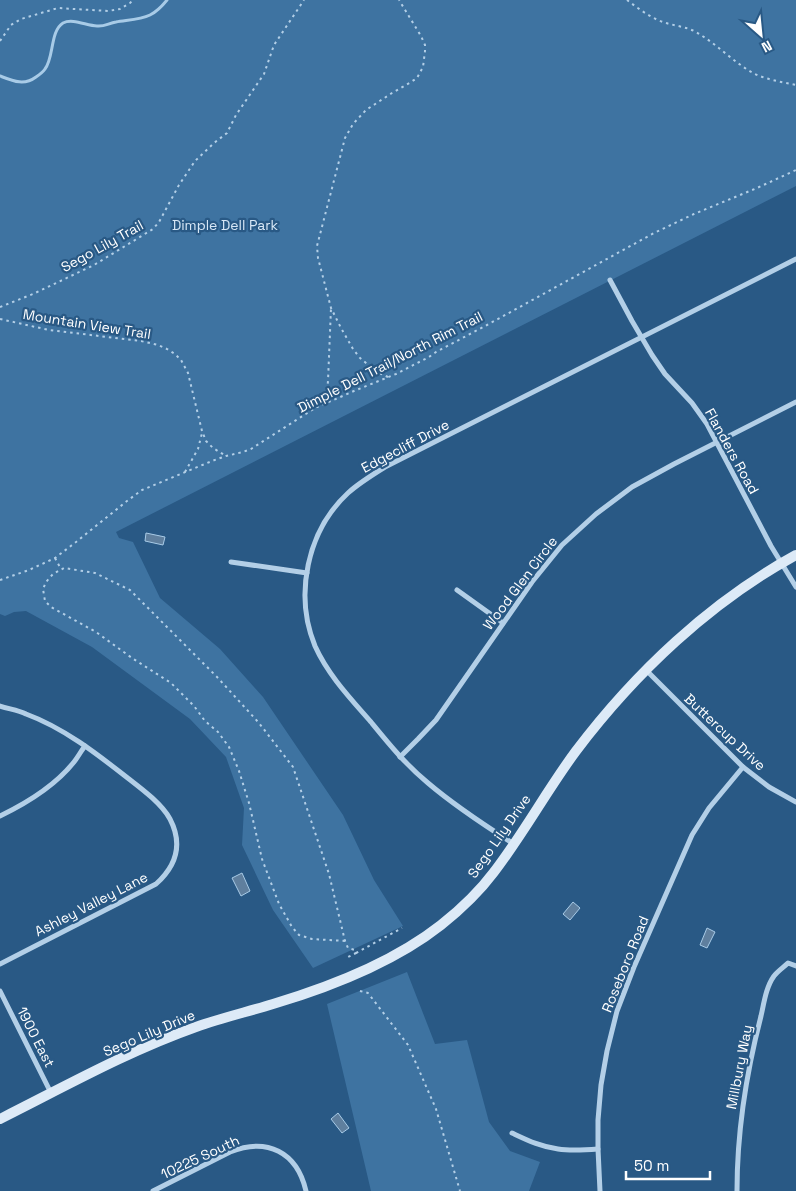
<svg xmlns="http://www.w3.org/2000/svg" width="796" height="1191" viewBox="0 0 796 1191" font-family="'Space Grotesk',sans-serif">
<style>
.green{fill:#3e73a1}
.water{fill:#5f7f9e;stroke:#a8cbe7}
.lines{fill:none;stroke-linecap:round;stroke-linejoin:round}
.stream{stroke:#a8cbe7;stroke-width:3}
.path{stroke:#b3cfe7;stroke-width:2;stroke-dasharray:2.5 4;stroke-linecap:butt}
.street{stroke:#b3cfe7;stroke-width:5}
.secondary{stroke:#ddeaf7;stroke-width:10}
.labels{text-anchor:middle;stroke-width:4.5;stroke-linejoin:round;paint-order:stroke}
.park-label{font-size:14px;fill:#d7e7f6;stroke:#295985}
.street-label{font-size:14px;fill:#fff;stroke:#295985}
</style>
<rect width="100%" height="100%" fill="#295985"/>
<!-- green -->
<g class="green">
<polygon points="0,0 796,0 796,186 116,532 119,538 133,542 160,598 220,649 263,697 343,815 374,880 403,926 313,968 273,910 242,845 244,808 226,757 190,719 92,647 26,611 14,612 5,616 0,614"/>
<polygon points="407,972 435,1044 467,1040 489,1122 510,1151 540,1162 529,1191 371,1191 327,1004"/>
</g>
<!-- water -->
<g class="water">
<polygon points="146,533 165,537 163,545 145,541"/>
<polygon points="242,873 250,891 241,896 232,878"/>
<polygon points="573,902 580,908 570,920 563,914"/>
<polygon points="707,928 715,932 707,948 700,945"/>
<polygon points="338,1113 349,1128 342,1133 331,1119"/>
</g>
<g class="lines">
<!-- stream -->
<path class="stream" d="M0,76c13,5 24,10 36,1 3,-2 7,-5 9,-8 9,-11 5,-38 18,-46 10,-5 24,3 34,3 7,1 12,-3 19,-4 11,-2 24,-2 34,-7 6,-3 13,-10 17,-15"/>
<!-- path -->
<g class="path">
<path d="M627,0c12,9 25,19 39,23 10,3 21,4 30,9 21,12 38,31 59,42 13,6 27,8 41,11"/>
<polyline points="0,41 11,25 21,19 58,8 108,11 120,9 130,3 133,0"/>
<polyline points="0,307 33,294 94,265 153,229 159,222 179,185 195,161 214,143 227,133 236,115 264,74 274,45 304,0"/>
<polyline points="0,319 49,330 141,341 158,345 167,349 175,354 181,360 188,373 202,431 206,441 213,448 226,456"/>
<polyline points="388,377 377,372 360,358 353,349 341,328 331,308 318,258 317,246 345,138 353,124 366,110 392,93 411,82 417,78 423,67 425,51 425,45 421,36 399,0"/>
<polyline points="326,403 328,381 331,308"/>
<polyline points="185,472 198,449 202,433"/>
<polyline points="55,558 61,569"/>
<polyline points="0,580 29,570 55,558 76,542 127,501 142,490 212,461 226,456 243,452 251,449 315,408 354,391 396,374 429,357 436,352 487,325 654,233 694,214 757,188 796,170"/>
<polyline points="345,941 312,939 299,935 292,927 279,904 262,859 249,803 239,771 229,747 218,732 205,721 194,706 171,683 132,658 96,632 51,607 45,601 43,589 46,582 53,574 64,568 95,573 130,590 218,678 259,723 293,767 329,874 345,941 348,948 355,950 356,953 346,958"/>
<polyline points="356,953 402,928"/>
<polyline points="360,991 368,993 408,1045 436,1109 460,1191"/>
</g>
<!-- street -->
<g class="street">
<polyline points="610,280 632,321 652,355 665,374 692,403 707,424 771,546 796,587"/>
<polyline points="231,562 307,573"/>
<polyline points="457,590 503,623"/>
<polyline points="646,670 743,767 769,787 796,802"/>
<path d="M0,706c9,3 18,4 26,8 38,14 71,40 103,65 13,10 33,25 41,40 13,25 6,47 -14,65l-156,80"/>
<polyline points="400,757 418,739 436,720 532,582 562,545 596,514 632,487 674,464 796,402"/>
<path d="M0,816c27,-13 55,-30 74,-54 4,-5 7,-11 11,-16"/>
<path d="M514,844c-30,-19 -59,-38 -86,-61 -22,-18 -39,-39 -57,-61 -20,-23 -43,-47 -56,-76 -21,-51 -8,-115 33,-153 11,-10 24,-18 37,-26l411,-208"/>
<polyline points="0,991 51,1093"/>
<path d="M512,1133c15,7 29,14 46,16 13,2 27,1 40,0"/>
<path d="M153,1191l77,-39c37,-15 67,0 76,39"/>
<polyline points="600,1191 598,1149 598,1120 601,1085 607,1051 617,1011 634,967 692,835 709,808 743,767"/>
<path d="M737,1191c0,-59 9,-117 24,-175 3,-13 5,-29 13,-40 4,-5 10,-9 14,-13l8,3"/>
</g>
<!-- secondary -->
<path class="secondary" d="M0,1119c64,-32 128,-68 196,-92 25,-9 51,-15 77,-23 57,-17 121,-42 168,-79 19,-15 38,-33 53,-53 30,-39 53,-82 82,-121 59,-78 134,-149 220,-196"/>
</g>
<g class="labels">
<!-- park labels -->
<g class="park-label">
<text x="225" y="230">Dimple Dell Park</text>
</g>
<!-- street labels -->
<g class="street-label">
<text transform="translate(102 246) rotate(-29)" y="5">Sego Lily Trail</text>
<text transform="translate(87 324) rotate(9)" y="5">Mountain View Trail</text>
<text transform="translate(390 362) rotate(-27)" y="5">Dimple Dell Trail/North Rim Trail</text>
<text transform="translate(405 446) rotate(-28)" y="5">Edgecliff Drive</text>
<text transform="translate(732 451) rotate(61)" y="5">Flanders Road</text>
<text transform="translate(520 583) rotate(-53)" y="5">Wood Glen Circle</text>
<text transform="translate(725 732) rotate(43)" y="5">Buttercup Drive</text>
<text transform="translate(499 836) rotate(-55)" y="5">Sego Lily Drive</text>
<text transform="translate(91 904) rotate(-27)" y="5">Ashley Valley Lane</text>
<text transform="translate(625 964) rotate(-68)" y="5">Roseboro Road</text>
<text transform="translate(149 1033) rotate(-23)" y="5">Sego Lily Drive</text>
<text transform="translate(36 1037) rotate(63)" y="5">1900 East</text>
<text transform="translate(739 1067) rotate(-79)" y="5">Millbury Way</text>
<text transform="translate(200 1157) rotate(-25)" y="5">10225 South</text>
</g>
</g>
<!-- north arrow -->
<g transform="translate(761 35) rotate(153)" stroke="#295985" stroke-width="4" paint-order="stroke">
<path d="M0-4L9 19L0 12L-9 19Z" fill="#ffffff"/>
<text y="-8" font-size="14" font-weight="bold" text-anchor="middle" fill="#ffffff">N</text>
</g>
<!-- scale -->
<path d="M626 1171v8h84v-8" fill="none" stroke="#ffffff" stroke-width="2.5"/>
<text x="634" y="1171" font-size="15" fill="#ffffff" stroke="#295985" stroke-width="4" paint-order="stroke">50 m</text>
</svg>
